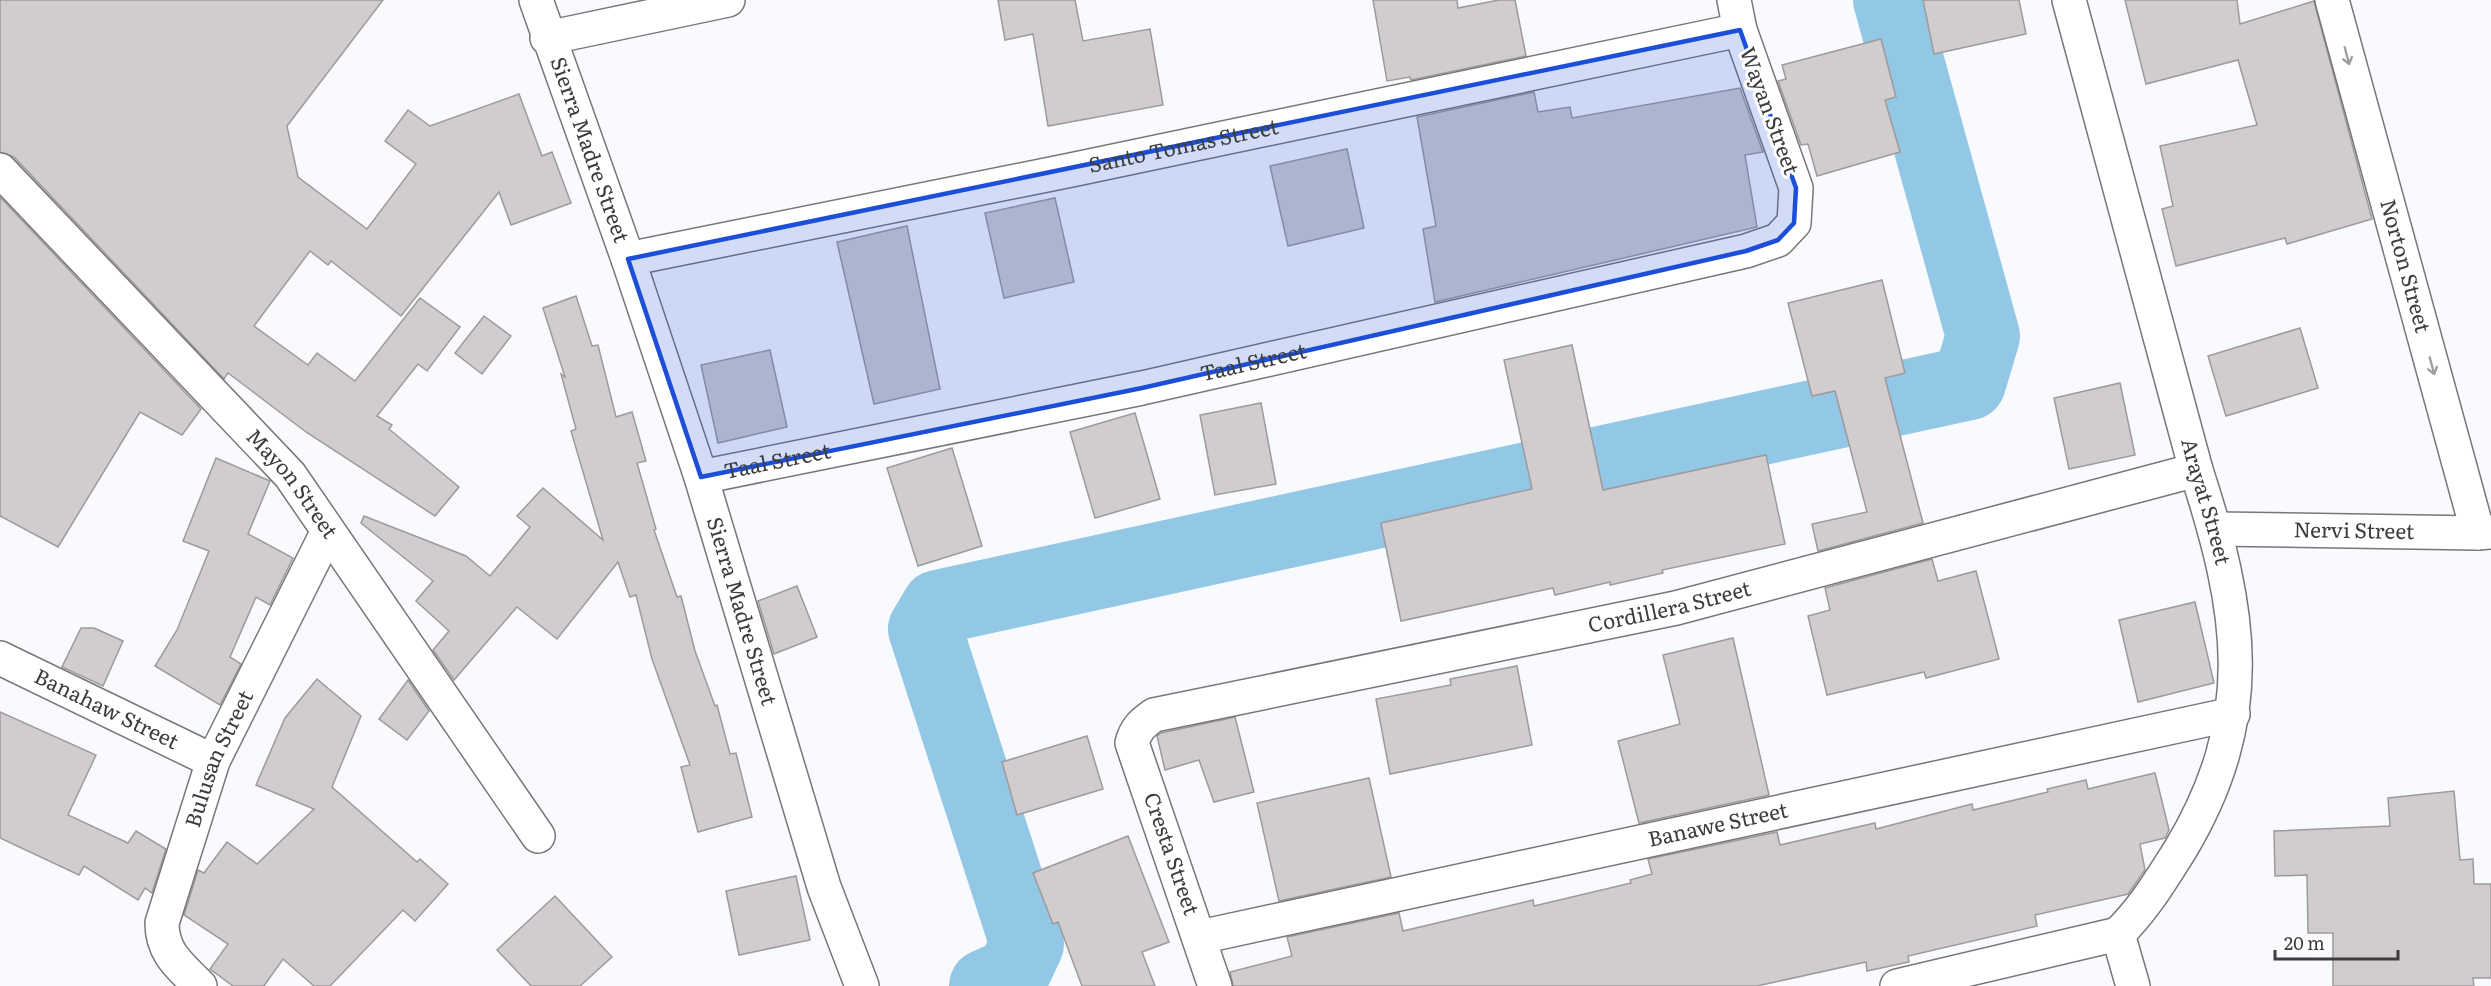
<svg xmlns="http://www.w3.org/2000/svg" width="2491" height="986" viewBox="0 0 2491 986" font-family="Literata,serif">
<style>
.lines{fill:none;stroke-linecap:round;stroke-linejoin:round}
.river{stroke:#92c7e6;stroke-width:74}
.building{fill:#d1cdcf;stroke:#9e9a9c;stroke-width:1.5}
.minor-casing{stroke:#75777a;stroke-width:36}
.tertiary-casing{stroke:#75777a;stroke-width:36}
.minor{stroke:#fff;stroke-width:33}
.tertiary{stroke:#fff;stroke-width:33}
.oneway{stroke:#9e9e9e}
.marked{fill:#1d4ed8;fill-opacity:0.2;stroke:#1d4ed8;stroke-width:4.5;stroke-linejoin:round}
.labels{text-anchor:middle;stroke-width:6;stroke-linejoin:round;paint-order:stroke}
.street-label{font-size:21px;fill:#3c3d3e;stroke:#fff}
</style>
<rect width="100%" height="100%" fill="#f8fafd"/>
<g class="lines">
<!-- river -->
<polyline class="river" points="986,986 1013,974 1027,944 925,629 938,607 1969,383 1983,336 1890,0"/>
</g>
<!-- building -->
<g class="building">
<polygon points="0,0 383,0 287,126 298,177 367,229 416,164 385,141 408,110 430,126 519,94 542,156 552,152 571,203 511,225 499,192 401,316 331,261 328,265 310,251 254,326 308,365 317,353 355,381 420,298 460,327 427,371 418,364 377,416 392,425 389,429 459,487 435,516 306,432 228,373 224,379 14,157 0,152"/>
<polygon points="998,0 1075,0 1083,41 1150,29 1163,105 1048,126 1033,34 1005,40"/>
<polygon points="1373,0 1457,0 1458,8 1499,0 1515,0 1526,56 1411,80 1410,77 1387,81"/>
<polygon points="1923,0 2019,0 2026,34 1934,54"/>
<polygon points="2125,0 2237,0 2240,24 2314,1 2372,219 2287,244 2285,238 2176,266 2162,209 2173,206 2160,146 2257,125 2238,60 2146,84"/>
<polygon points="1881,39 1896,97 1885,100 1900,152 1817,176 1808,144 1801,145 1778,81 1786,79 1782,65"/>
<polygon points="1740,88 1763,152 1745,155 1757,227 1435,302 1423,229 1436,226 1417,117 1534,92 1538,112 1570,107 1572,118"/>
<polygon points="1347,149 1364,228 1288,246 1270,166"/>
<polygon points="0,197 201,409 182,435 140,412 58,547 0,516"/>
<polygon points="1055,198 1074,282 1004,298 985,213"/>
<polygon points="907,226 940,389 874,404 837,242"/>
<polygon points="1882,280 1905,373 1885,378 1923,523 1818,551 1812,524 1867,512 1835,391 1812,396 1788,303"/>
<polygon points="576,296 592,346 598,345 616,417 632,412 646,461 637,463 656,529 654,530 677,597 681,596 695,651 715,706 717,705 730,754 736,753 752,817 698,832 681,767 690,765 652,659 636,595 630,597 618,562 557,639 517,607 454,680 433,650 449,631 416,601 433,581 361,523 364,516 466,556 490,576 530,527 517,516 543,488 603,540 571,431 576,429 561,374 565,377 543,308"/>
<polygon points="484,316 511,336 482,374 455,353"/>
<polygon points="2300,328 2318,388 2226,416 2208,356"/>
<polygon points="1572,345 1603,490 1766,455 1785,544 1662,570 1663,573 1610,585 1610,582 1555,595 1553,588 1401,621 1381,523 1532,489 1504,360"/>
<polygon points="770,350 787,427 718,443 701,365"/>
<polygon points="2120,383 2135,455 2069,469 2054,398"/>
<polygon points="1261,403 1276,484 1215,495 1200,415"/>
<polygon points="1135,413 1160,499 1095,518 1070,432"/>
<polygon points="952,448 982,546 918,566 887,468"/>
<polygon points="216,458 270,481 248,534 293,558 270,605 256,597 230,657 241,664 220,705 155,666 177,630 209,551 183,541"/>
<polygon points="1932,559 1938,581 1976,571 1999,659 1926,678 1924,672 1827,695 1808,616 1830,610 1825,588"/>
<polygon points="797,586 817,637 774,654 758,601"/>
<polygon points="2195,602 2214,683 2138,702 2119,620"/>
<polygon points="81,628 94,628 123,641 103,686 62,667"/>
<polygon points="1733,638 1769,795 1639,823 1618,741 1680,724 1663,655"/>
<polygon points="1517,666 1532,745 1390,774 1376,699 1451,685 1450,679"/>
<polygon points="317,679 361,716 332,787 417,862 420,859 448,884 415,921 403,910 330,986 314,986 283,959 264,986 233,986 210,969 228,944 184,915 198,870 204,873 227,842 257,864 314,809 256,785 285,718"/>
<polygon points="408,680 429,711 407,740 379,719"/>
<polygon points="0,712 96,755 68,815 128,843 136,831 166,849 152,893 145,888 138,900 84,866 79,875 0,838"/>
<polygon points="1235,717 1254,792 1214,802 1199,760 1165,770 1157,736 1161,733"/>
<polygon points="1087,736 1103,789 1017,815 1002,762"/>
<polygon points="2155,773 2169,830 2165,838 2140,844 2145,870 2128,894 2035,915 2037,926 1908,956 1909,962 1867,971 1866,962 1757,986 1233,986 1230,972 1292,956 1287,937 1399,913 1403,931 1533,900 1534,906 1631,883 1630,880 1652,874 1648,859 1777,832 1780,845 1875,823 1876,829 1972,804 1973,810 2048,792 2047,789 2086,780 2088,789"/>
<polygon points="1369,778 1391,877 1279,901 1257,803"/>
<polygon points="2454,791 2460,860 2473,859 2474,884 2491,884 2491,978 2473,978 2474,986 2333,986 2333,933 2308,933 2307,875 2275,876 2274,831 2390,826 2388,798"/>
<polygon points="1128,836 1169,942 1142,952 1155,986 1082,986 1058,922 1053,924 1033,873"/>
<polygon points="796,876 810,940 739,955 726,891"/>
<polygon points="555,896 612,957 580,986 531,986 497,950"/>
</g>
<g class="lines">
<!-- minor casing -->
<g class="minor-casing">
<g id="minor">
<path id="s1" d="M536,0l92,259 73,218 123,410 38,99"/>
<path id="s2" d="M2069,0l127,470c46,141 64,247 -16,380 -19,30 -37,60 -62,84"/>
<polyline points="547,38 728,0"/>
<path id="s3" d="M0,170l290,305 248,361"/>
<path id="s4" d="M628,259l443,-89 669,-140"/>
<path id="s5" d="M701,477l441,-89 604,-137 32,-11 16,-17 2,-35 -56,-158 -6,-30"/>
<path id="s6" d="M2216,529l262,4"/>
<path id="s7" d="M0,658l213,103"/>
<polyline points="2118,934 2133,986"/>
<path id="s8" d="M1200,937l1033,-223"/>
<path id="s9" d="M200,986c-20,-20 -38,-33 -38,-63l51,-162 115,-230"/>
<path id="s10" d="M1215,986l-83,-243c4,-15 11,-20 22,-28l522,-107 520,-138"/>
<polyline points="1897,986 2118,934"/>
</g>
</g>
<!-- tertiary casing -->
<g class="tertiary-casing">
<g id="tertiary">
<path id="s11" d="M2332,0l146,533 13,-1"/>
</g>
</g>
<!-- minor -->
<use href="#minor" class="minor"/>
<!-- tertiary -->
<use href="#tertiary" class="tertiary"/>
</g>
<!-- one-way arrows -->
<defs><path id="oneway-shaft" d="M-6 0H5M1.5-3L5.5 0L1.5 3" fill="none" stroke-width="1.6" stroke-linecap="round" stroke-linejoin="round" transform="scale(1.5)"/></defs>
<g class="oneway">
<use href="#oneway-shaft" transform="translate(2347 56) rotate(75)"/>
<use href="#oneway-shaft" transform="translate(2432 366) rotate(75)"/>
</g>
<!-- marked area -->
<path class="marked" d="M1740,30l56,158 -2,35 -16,17 -32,11 -604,137 -441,89 -73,-218z"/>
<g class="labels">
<!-- street labels -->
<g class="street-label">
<text transform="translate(1769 111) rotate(70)" y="7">Wayan Street</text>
<text dy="7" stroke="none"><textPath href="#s4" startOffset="567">Santo Tomas Street</textPath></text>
<text dy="7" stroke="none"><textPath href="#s1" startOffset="159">Sierra Madre Street</textPath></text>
<text dy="7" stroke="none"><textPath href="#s11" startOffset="276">Norton Street</textPath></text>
<text dy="7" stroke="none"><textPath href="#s5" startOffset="564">Taal Street</textPath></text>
<text dy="7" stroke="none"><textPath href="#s5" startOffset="78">Taal Street</textPath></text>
<text dy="7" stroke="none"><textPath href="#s3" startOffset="429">Mayon Street</textPath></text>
<text dy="7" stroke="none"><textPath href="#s2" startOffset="520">Arayat Street</textPath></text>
<text dy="7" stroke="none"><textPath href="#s6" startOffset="138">Nervi Street</textPath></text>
<text dy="7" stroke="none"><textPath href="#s10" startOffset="820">Cordillera Street</textPath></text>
<text dy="7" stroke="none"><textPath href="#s1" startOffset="645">Sierra Madre Street</textPath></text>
<text dy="7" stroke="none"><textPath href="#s7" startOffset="118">Banahaw Street</textPath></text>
<text dy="7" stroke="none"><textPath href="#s9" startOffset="250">Bulusan Street</textPath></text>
<text dy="7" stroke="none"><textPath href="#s8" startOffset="530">Banawe Street</textPath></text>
<text transform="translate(1171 854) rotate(71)" y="7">Cresta Street</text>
</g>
</g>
<!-- scale -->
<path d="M2275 950v9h123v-9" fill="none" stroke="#3c3d3e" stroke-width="3"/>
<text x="2284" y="950" font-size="18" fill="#3c3d3e" stroke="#ffffff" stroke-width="4.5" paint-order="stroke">20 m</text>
</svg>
